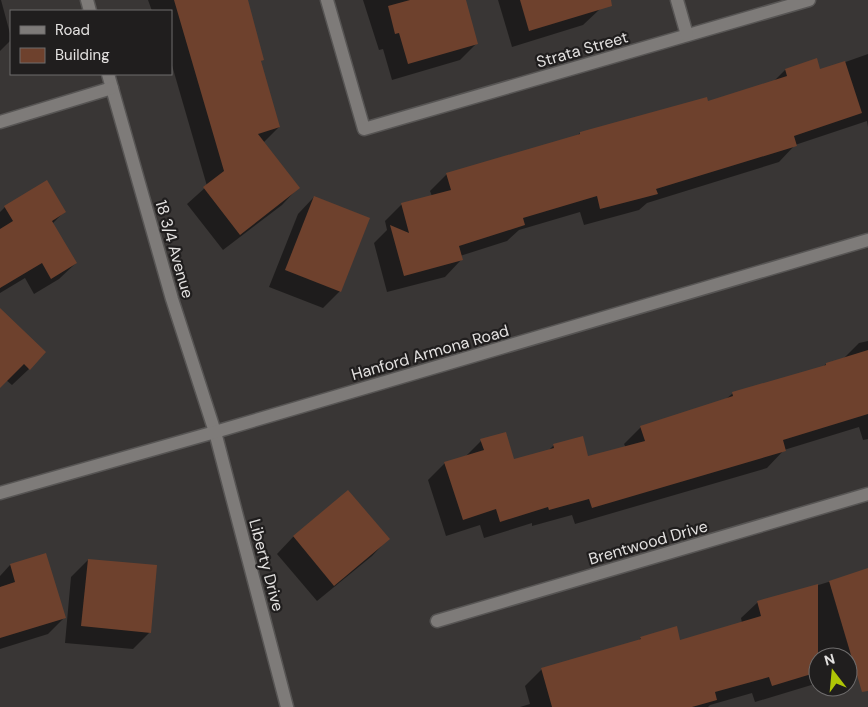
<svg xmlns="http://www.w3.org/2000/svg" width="868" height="707" viewBox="0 0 868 707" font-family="'DM Sans',sans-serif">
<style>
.shadow{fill:#0007}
.building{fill:#6e412d}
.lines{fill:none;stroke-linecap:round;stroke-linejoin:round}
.street-casing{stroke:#575554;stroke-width:15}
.secondary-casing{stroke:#575554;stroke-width:15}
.street{stroke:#7e7b79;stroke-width:12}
.secondary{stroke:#7e7b79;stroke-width:12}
.labels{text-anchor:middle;stroke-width:4.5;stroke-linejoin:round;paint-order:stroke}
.street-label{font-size:16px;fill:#e3e1e0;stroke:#201e1e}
</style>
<rect width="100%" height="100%" fill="#393635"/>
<!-- shadow -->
<g class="shadow">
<polygon points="0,0 1,0 11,37 11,40 0,51"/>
<polygon points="148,0 246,0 263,59 260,62 279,127 263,143 298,188 282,205 223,250 187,204 207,186 171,62 171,11 152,11"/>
<polygon points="363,0 465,0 477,43 460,60 392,80 383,49 379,50"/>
<polygon points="498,0 597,0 600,9 583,25 512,47"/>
<polygon points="868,54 868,127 867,121 795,145 779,162 647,203 639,210 584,225 580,212 519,230 507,241 460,256 461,260 445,277 387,292 374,243 387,230 385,221 401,205 432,196 430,191 447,174 577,136 580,133 707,103 773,82 785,70 820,71"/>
<polygon points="314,197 340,291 323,308 269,287 298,214"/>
<polygon points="5,207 65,211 52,224 76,263 59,279 34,294 25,278 0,293 0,212"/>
<polygon points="0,310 29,369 12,385 6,380 0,387"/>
<polygon points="868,341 868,439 863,440 859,427 784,450 767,468 575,524 572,515 532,526 532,523 484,538 480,525 446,536 428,480 445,463 465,457 481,441 513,460 548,451 554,445 588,458 626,448 624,444 641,427 726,399 732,394 822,368 826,364 844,358 859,343"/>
<polygon points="348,492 388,539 372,556 317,601 277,554 293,537"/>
<polygon points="45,555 64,618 48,634 0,649 0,576 10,565"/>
<polygon points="88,560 150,632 133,649 65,643 71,577"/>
<polygon points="867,570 868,668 848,674 848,657 818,657 818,683 755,702 752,693 710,705 708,707 520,707 530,704 525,686 542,669 638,641 641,638 680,641 742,623 741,618 758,602 796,592"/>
</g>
<!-- building -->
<g class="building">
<polygon points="174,0 248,0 264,60 261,61 280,127 258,134 300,188 240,235 203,187 224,171"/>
<polygon points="410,0 466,0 478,44 408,64 399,33 395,34 388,6"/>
<polygon points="520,0 611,0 612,6 529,31"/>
<polygon points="817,58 820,69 845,61 862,113 794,136 797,146 656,189 658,194 600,209 597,196 523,218 525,225 459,246 463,260 404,276 390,225 409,233 401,203 451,190 446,173 580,134 580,132 707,97 708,101 787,76 785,69"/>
<polygon points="47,180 66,212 52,221 77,263 51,279 42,263 0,288 0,229 13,221 4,206"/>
<polygon points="314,196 370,218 341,292 285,270"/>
<polygon points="0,308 46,352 30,370 24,364 0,388"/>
<polygon points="868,350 868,414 783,440 786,451 592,508 589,499 549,510 548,507 500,522 496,509 463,520 444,462 484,450 480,439 506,432 514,459 554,448 553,444 583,436 588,456 645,441 640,426 733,396 732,392 826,365 826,363"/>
<polygon points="348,490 390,539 334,586 293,536"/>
<polygon points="46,553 66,618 0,638 0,587 15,582 10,564"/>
<polygon points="88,559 157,565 151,633 81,626"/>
<polygon points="868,568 868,691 862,692 829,581"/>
<polygon points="818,584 818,672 772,686 769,677 715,692 717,700 692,707 552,707 541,668 641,639 640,637 677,626 680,640 761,616 757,601"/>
</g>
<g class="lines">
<!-- street casing -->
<g class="street-casing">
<g id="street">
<polyline points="87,0 90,11"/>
<polyline points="327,0 364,129 809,0"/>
<polyline points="677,0 687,35"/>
<polyline points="108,74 172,299 215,432"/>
<polyline points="0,122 112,88"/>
<polyline points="437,621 868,494"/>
</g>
</g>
<!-- secondary casing -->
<g class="secondary-casing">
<g id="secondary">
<polyline points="215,432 287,707"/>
<polyline points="0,493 215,432 868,240"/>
</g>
</g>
<!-- street -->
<use href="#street" class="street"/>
<!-- secondary -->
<use href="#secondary" class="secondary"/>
</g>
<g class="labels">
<!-- street labels -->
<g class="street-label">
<text transform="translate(582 49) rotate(-16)" y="6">Strata Street</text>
<text transform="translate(175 249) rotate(74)" y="6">18 3/4 Avenue</text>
<text transform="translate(430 352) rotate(-16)" y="6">Hanford Armona Road</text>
<text transform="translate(648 542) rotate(-16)" y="6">Brentwood Drive</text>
<text transform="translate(267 565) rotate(75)" y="6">Liberty Drive</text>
</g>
</g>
<!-- legend -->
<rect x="10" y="10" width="162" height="65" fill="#201e1e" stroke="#6e6c6c"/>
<rect x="20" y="26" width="25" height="8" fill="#7e7b79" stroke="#6e6c6c"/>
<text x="55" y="35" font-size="15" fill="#e3e1e0">Road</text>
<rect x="20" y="48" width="25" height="15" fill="#6e412d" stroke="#6e6c6c"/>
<text x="55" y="60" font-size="15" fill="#e3e1e0">Building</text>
<!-- north arrow -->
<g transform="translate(833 672) rotate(344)"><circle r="24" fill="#201e1e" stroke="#6e6c6c"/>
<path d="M0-4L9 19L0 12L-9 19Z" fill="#afc506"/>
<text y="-8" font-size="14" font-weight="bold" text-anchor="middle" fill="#e3e1e0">N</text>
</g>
</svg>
